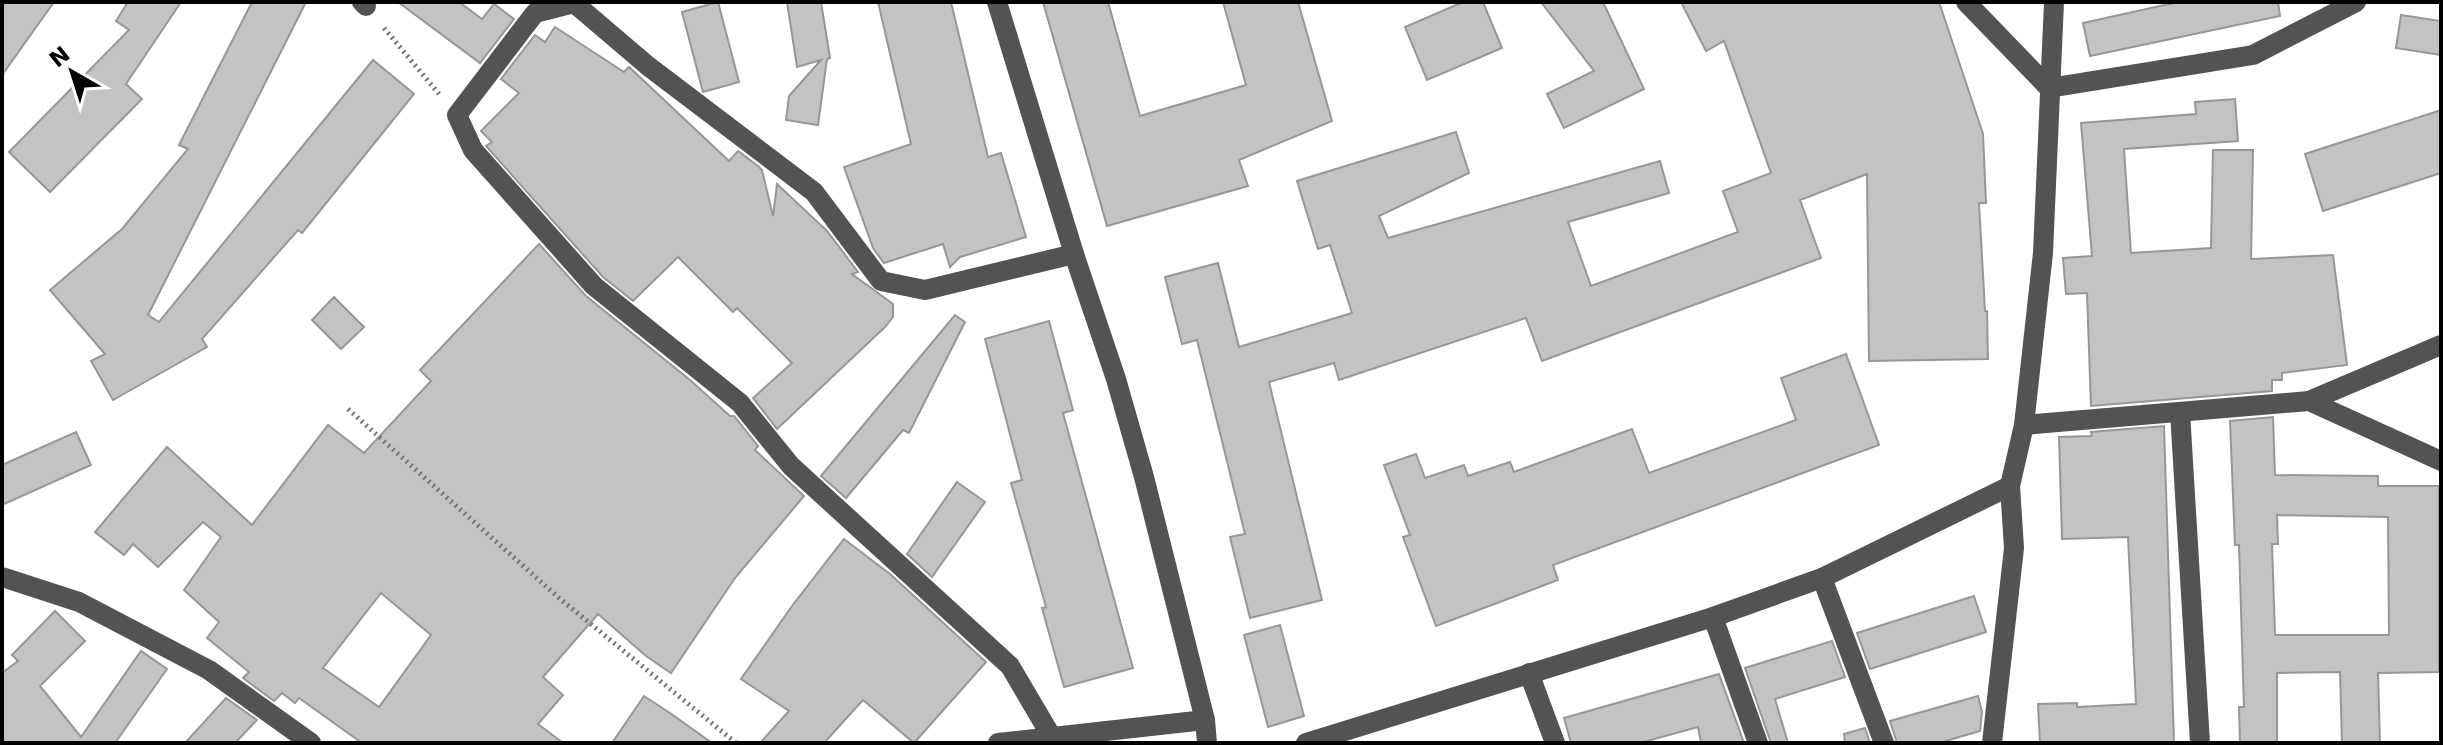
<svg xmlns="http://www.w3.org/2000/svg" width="2443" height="745" viewBox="0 0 2443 745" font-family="'DejaVu Sans',sans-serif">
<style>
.building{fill:#c3c3c3;stroke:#979797;stroke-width:2;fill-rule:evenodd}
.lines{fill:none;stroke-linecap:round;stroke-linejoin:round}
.path{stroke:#757575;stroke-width:5;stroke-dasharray:2 4;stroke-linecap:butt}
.minor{stroke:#535353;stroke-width:20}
</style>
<rect width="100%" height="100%" fill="#fff"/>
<!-- building -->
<g class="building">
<polygon points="2,2 54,2 2,75"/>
<polygon points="128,2 181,2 126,84 142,99 50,192 9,152 129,30 116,21"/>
<polygon points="252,2 306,2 148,315 159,322 373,60 414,94 302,233 298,230 202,339 207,347 113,400 91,361 105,354 50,290 122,229 188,149 179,145"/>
<polygon points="398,2 459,2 482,19 494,4 514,19 480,63"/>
<polygon points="718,2 739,82 703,92 682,12"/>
<polygon points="787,2 821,2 830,58 827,59 818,125 786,120 789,96 821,60 797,67"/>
<polygon points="878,2 951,2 988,157 1001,153 1026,237 960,257 950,267 943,244 884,263 873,248 844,167 911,144"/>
<polygon points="1043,2 1108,2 1140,116 1246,85 1223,2 1298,2 1332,121 1239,160 1248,186 1107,226"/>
<polygon points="1463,2 1483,2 1502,48 1427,80 1405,27"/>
<polygon points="1541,2 1603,2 1644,89 1564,128 1547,94 1594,71"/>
<polygon points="1681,2 1939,2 1983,134 1986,203 1979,203 1985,311 1987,311 1988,359 1869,361 1867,174 1800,200 1821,258 1542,361 1526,318 1339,380 1334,363 1269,382 1322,600 1250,618 1230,537 1245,534 1197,340 1182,344 1165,277 1218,263 1239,347 1352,313 1330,245 1318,249 1297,181 1456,132 1469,173 1379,216 1388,238 1660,161 1669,193 1568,222 1591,286 1738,232 1723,191 1771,173 1724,41 1706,51"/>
<polygon points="2178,2 2278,2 2280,16 2090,56 2083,23"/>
<polygon points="2401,15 2441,21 2441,55 2396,48"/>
<polygon points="555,27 624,72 629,67 729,161 738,151 758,166 762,170 773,216 777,184 827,231 858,272 852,274 893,304 893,317 885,327 777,429 753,398 792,363 737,308 733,312 678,257 633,301 603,277 486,146 492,142 481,131 519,93 501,79 535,35 545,42"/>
<polygon points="2235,99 2238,141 2124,149 2131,253 2211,248 2213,150 2253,150 2251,259 2333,255 2347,365 2282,373 2282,380 2272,380 2272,391 2091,406 2087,293 2066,294 2063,258 2092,256 2081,123 2196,114 2195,102"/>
<polygon points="2441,110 2441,173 2323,211 2305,154"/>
<path d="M539,244l47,52 104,84 40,36h4l24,30 -3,4 49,46 -69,82 -64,95 -25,-17 -48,-42 -55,63 20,18 -25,29 25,19h-201l-63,-45 -4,5 -13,-10 -8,8 -31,-23 6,-6 -42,-34 12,-16 -35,-32 37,-53 -18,-15 -45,45 -25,-23 -9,11 -29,-23 72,-85 85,78 76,-100 36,28 67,-72 -11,-11zM381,593l50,42 -52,72 -56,-39z"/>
<polygon points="334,297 364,327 341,349 312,320"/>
<polygon points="955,315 965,322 909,433 903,430 846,498 821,476"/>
<polygon points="1049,321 1073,410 1063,413 1133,668 1064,687 1042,608 1046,607 1011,483 1022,480 985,339"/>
<polygon points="1846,354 1879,445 1553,565 1558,580 1436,626 1403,537 1410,535 1384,465 1416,454 1425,478 1464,465 1468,476 1510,462 1514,472 1632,429 1649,473 1796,420 1781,378"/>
<path d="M2273,417l2,58 103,1v10h61v186l-61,1 2,70h-38l-2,-71 -63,1v70h-37l-1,-36h5l-5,-162h-4l-5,-124zM2277,515l111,2 1,118h-114l-3,-91h6z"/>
<polygon points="2164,426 2174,743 2040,743 2038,704 2077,703 2077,707 2136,704 2128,537 2062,539 2059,437 2092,436 2091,432"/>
<polygon points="76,432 91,465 2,505 2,465"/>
<polygon points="957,482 985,502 932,577 907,554"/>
<polygon points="844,539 890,574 986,662 914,743 863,700 824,743 760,743 789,711 741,679 792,606"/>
<polygon points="1974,596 1986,632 1870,669 1857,633"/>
<polygon points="55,611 85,641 40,686 81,737 141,651 167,669 115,743 2,743 2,673 18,661 12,655"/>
<polygon points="1280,625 1304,716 1268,727 1244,635"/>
<polygon points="1832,641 1845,677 1775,699 1788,743 1771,743 1745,668"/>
<polygon points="1719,674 1744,743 1701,743 1698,727 1640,743 1571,743 1564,718"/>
<polygon points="644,696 670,713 712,743 612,743"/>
<polygon points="1978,696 1982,712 1980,731 1939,743 1897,743 1890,721"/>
<polygon points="226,698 257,720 235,743 185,743"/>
<polygon points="1865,728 1870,743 1845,743 1844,734"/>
</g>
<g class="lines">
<!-- path -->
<g class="path">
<polyline points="384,28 439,94"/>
<polyline points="348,409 559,598 736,743"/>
</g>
<!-- minor -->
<g class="minor">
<polyline points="362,2 366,6"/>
<polyline points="997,2 1074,254 1116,379 1144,477 1205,720 1207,743"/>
<polyline points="1966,2 2049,88 2253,55 2356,2"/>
<polyline points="2309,401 2441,345"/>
<polyline points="2180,412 2200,743"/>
<polyline points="2024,425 2309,401 2441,461"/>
<polyline points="2,577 79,602 209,670 311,743"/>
<polyline points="1822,578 1884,743"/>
<polyline points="1713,617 1758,743"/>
<polyline points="1529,673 1555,743"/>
<polyline points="1053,739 1010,666 791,466 740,403 594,286 473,150 457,115 535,13 574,3 648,66 814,192 881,281 925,290 1074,254"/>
<polyline points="998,743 1205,720"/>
<polyline points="1306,743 1713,617 1822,578 2010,486"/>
<polyline points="1992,743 2014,548 2010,486 2024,425 2043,253 2054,2"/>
</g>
</g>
<!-- border -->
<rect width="2443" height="745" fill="none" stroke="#000000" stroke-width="8"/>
<!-- north arrow -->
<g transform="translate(72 72) rotate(321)" stroke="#ffffff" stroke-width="6" paint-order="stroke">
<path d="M0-6L14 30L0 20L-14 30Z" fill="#000000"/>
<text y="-12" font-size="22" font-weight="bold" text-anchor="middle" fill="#000000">N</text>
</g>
</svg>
